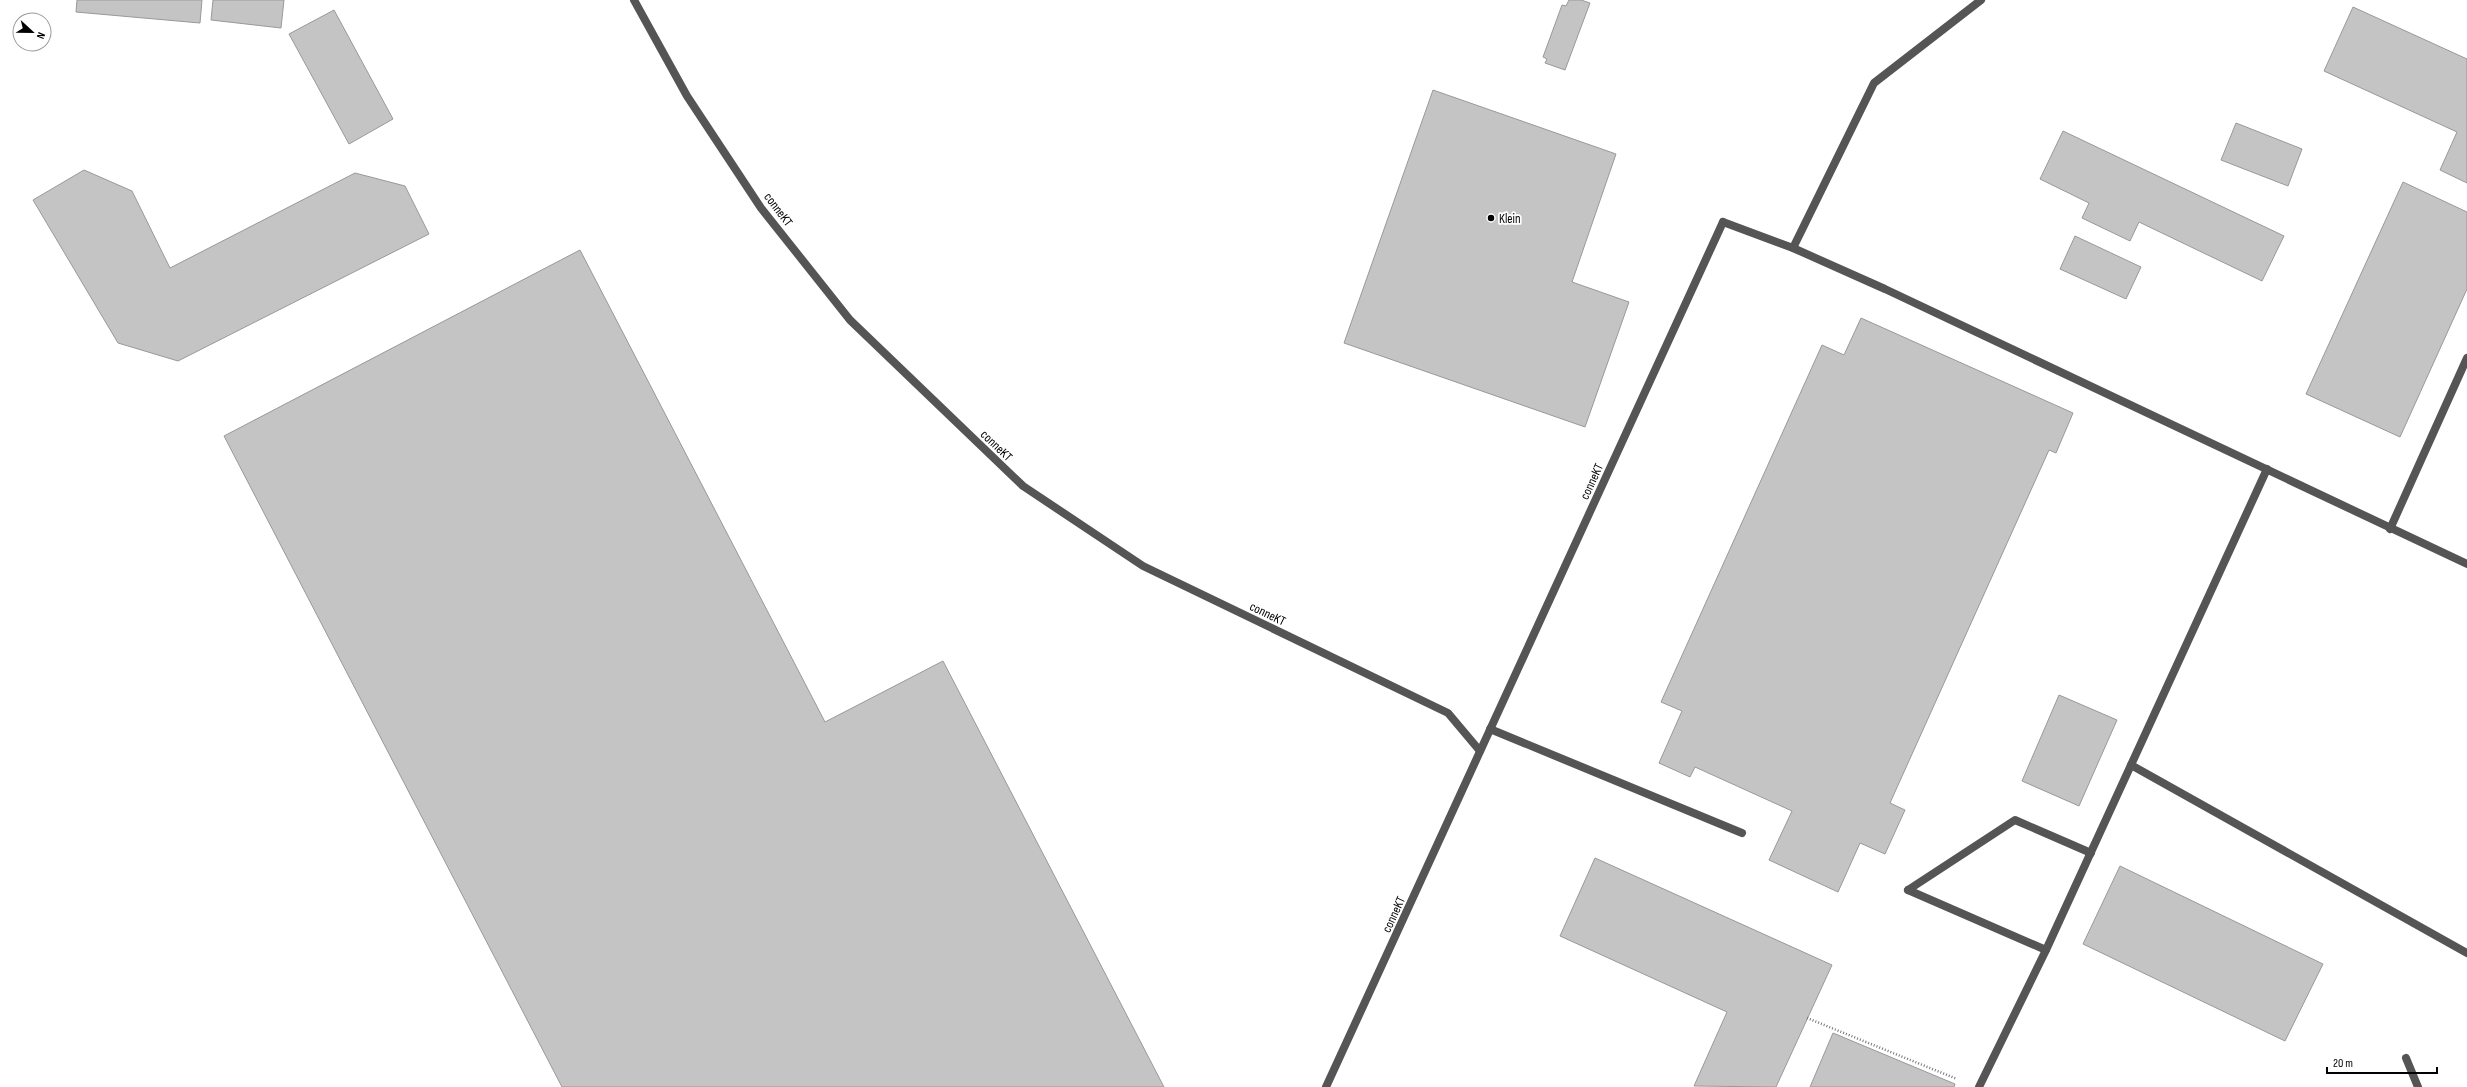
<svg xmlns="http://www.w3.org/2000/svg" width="2467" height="1087" viewBox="0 0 2467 1087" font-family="'Sofia Sans Condensed',sans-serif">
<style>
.building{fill:#c4c4c4;stroke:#999}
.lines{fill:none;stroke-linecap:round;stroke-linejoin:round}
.path{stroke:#777;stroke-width:2.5;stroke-dasharray:1 2;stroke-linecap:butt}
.service{stroke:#555;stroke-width:8}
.minor{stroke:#555;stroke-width:8}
.poi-dot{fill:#000;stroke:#fff;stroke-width:1.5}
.labels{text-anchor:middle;stroke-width:3.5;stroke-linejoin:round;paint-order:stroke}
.street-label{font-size:13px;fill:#000;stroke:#fff}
.poi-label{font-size:13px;fill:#000;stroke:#fff;text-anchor:start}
</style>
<rect width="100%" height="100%" fill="#fff"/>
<!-- building -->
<g class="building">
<polygon points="77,0 202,0 200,23 76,12"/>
<polygon points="213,0 284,0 281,28 211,20"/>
<polygon points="1569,0 1581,0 1590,3 1565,70 1545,63 1547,59 1543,57 1562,5 1566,6"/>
<polygon points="2353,7 2467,59 2467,183 2440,170 2457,132 2324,71"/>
<polygon points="334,10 393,119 349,144 289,34"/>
<polygon points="1433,90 1616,154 1572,282 1629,302 1585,427 1344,343"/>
<polygon points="2236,123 2302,149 2288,186 2221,160"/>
<polygon points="2063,131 2284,236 2262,281 2139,222 2130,241 2082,218 2089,203 2040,179"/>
<polygon points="84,170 132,191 170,268 355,173 405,186 429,234 178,361 118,343 33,200"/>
<polygon points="2403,182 2467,212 2467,289 2400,437 2306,394"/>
<polygon points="2075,236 2141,267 2126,299 2060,269"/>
<polygon points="580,250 825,722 943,661 1164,1087 562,1087 224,436"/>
<polygon points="1861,318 2073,413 2056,453 2049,450 1890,803 1905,810 1885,854 1860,843 1838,892 1769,860 1792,811 1695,767 1690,777 1659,763 1682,711 1661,702 1822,345 1844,355"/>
<polygon points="2059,695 2117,720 2079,806 2022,781"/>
<polygon points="1595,858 1832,965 1776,1087 1694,1086 1727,1012 1560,936"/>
<polygon points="2120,866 2323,964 2285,1041 2083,944"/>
<polygon points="1833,1033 1955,1084 1954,1087 1810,1087"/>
</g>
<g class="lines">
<!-- path -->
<polyline class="path" points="1807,1018 1957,1079"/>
<!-- service -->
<g class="service">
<polyline points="1723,222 1793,248 1885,289 2467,564"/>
<polyline points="1793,248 1874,83 1981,0"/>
<polyline points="2390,529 2467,358"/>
<polyline points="1490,729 1742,833"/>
<polyline points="2131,765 2467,953"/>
<polyline points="1908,890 2015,820 2091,853"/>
<polyline points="1908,890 2046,950"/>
<polyline points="2406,1058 2418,1087"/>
<polyline points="1979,1087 2046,950 2267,469"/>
</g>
<!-- minor -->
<g class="minor">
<polyline points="634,0 687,96 761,208 850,320 1023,486 1143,566 1448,713 1480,751"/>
<polyline points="1326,1087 1723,222"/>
</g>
</g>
<!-- markers -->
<circle class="poi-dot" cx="1491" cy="218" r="4"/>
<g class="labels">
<!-- street labels -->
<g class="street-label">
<text transform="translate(779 209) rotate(53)" y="5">conneKT</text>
<text transform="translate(997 445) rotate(44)" y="5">conneKT</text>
<text transform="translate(1591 481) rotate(-65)" y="5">conneKT</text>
<text transform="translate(1268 613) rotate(26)" y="5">conneKT</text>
<text transform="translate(1393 914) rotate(-65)" y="5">conneKT</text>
</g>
<!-- poi labels -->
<g class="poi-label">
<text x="1499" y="223">Klein</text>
</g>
</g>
<!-- north arrow -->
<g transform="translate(32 32) rotate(112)"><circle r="19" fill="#ffffff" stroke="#999999"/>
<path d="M0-3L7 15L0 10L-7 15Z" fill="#000000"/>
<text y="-6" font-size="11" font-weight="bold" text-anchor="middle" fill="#000000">N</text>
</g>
<!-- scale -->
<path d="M2327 1067v6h110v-6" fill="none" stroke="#000000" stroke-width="2"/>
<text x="2333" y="1067" font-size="12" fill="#000000" stroke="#ffffff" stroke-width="3" paint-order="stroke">20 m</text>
</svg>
